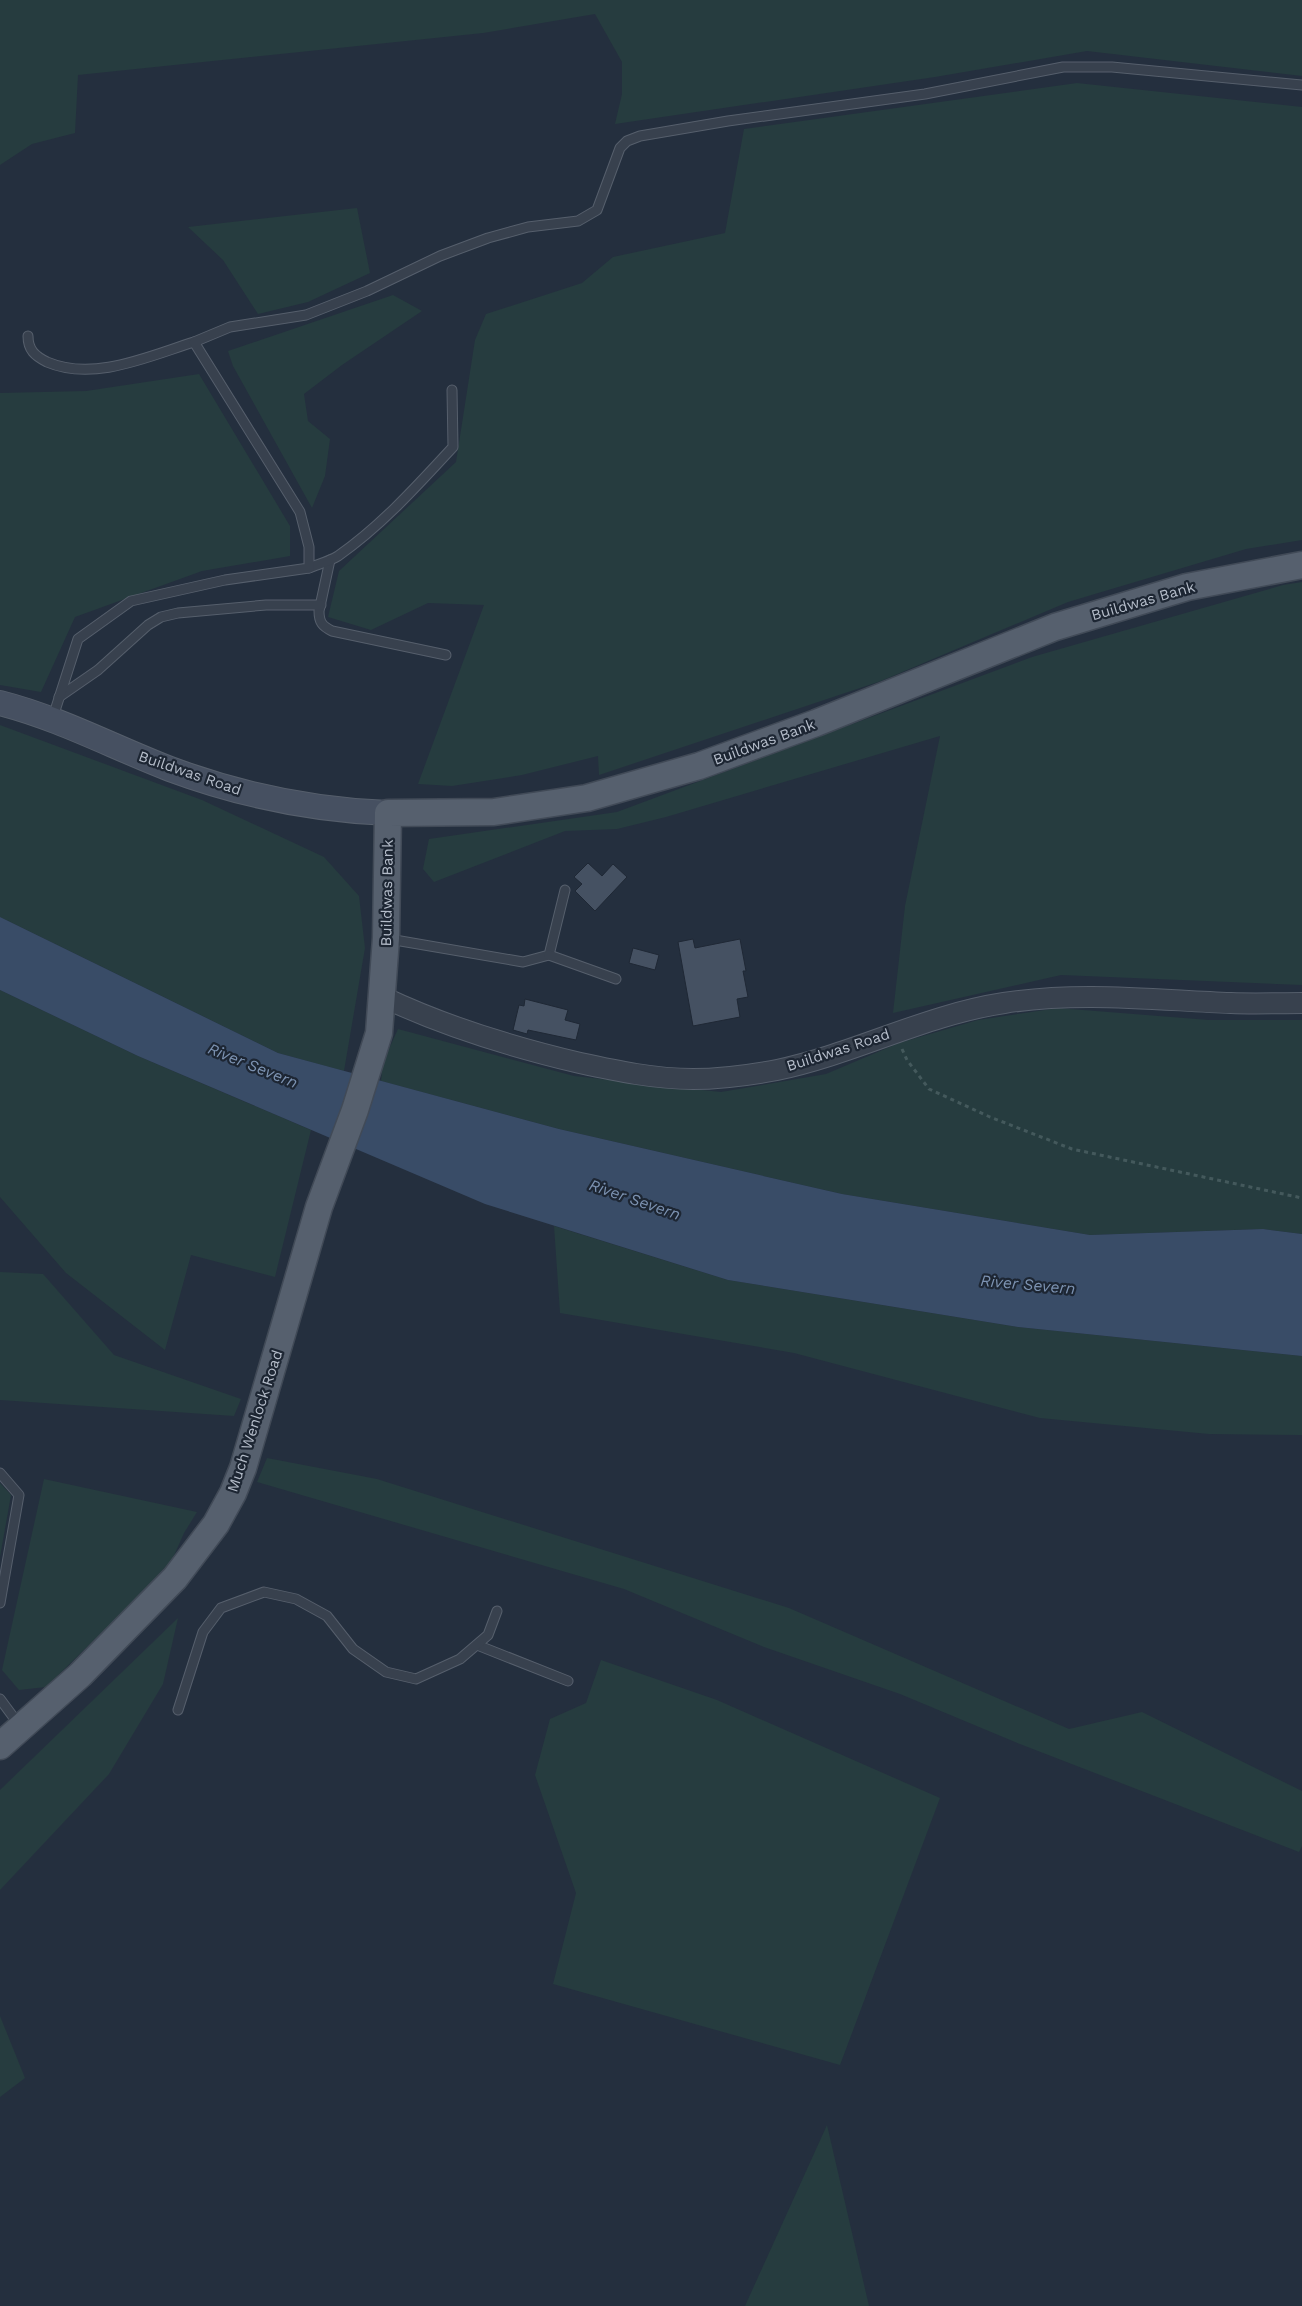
<svg xmlns="http://www.w3.org/2000/svg" width="1302" height="2306" viewBox="0 0 1302 2306" font-family="'Work Sans',sans-serif">
<style>
.green{fill:#263c3f}
.water{fill:#394c67}
.building{fill:#455162;stroke:#1f2835}
.lines{fill:none;stroke-linecap:round;stroke-linejoin:round}
.service-casing{stroke:#565f6c;stroke-width:11}
.tertiary-casing{stroke:#565f6c;stroke-width:22}
.secondary-casing{stroke:#565f6c;stroke-width:26}
.primary-casing{stroke:#414a57;stroke-width:29}
.path{stroke:#44595c;stroke-width:3;stroke-dasharray:4 4;stroke-linecap:butt}
.service{stroke:#38414e;stroke-width:9}
.tertiary{stroke:#38414e;stroke-width:20}
.secondary{stroke:#465061;stroke-width:24}
.primary{stroke:#56606e;stroke-width:26}
.labels{text-anchor:middle;stroke-width:4.5;stroke-linejoin:round;paint-order:stroke}
.street-label{font-size:15px;fill:#b4bcc9;stroke:#1d2633}
.water-label{font-size:16px;font-style:italic;fill:#7c92b1;stroke:#1d2633}
</style>
<rect width="100%" height="100%" fill="#242f3e"/>
<!-- green -->
<g class="green">
<polygon points="0,0 1302,0 1302,76 1087,51 935,77 615,124 622,94 622,62 595,14 483,33 78,75 75,133 32,144 0,165"/>
<polygon points="1077,83 1302,107 1302,540 1246,549 1068,602 881,681 599,775 598,756 522,775 452,786 418,784 484,605 428,603 371,630 328,617 339,571 456,462 475,340 486,314 582,283 613,257 725,233 744,129"/>
<polygon points="357,208 370,273 308,302 258,314 223,260 188,227"/>
<polygon points="393,295 422,311 342,365 304,394 308,421 330,439 325,476 312,508 233,366 228,351"/>
<polygon points="199,374 290,526 290,556 202,571 75,617 41,692 0,685 0,393 86,391"/>
<polygon points="1302,582 1302,985 1061,975 893,1013 905,906 940,736 666,817 617,829 565,831 434,882 423,869 429,839 617,812 1032,657 1283,585"/>
<polygon points="0,725 202,800 324,857 359,896 365,948 344,1071 278,1053 0,917"/>
<polygon points="0,990 138,1056 311,1130 275,1277 191,1255 165,1350 66,1273 0,1197"/>
<polygon points="1058,1008 1209,1020 1302,1020 1302,1234 1263,1229 1090,1235 842,1194 559,1129 381,1081 383,1062 398,1029 574,1076 721,1092 826,1074 899,1043 978,1020"/>
<polygon points="554,1226 728,1280 1018,1327 1302,1356 1302,1435 1209,1434 1040,1418 794,1353 560,1313"/>
<polygon points="0,1272 43,1274 114,1355 241,1399 234,1416 0,1400"/>
<polygon points="267,1458 377,1479 789,1608 1069,1729 1142,1712 1302,1791 1302,1846 1299,1852 1015,1742 900,1694 764,1647 624,1589 257,1482"/>
<polygon points="44,1479 197,1512 184,1533 172,1560 129,1606 46,1687 19,1690 2,1670"/>
<polygon points="0,1483 11,1495 0,1557"/>
<polygon points="178,1618 163,1684 109,1774 0,1890 0,1790"/>
<polygon points="601,1660 717,1700 940,1798 840,2065 553,1984 576,1893 535,1775 550,1719 586,1703"/>
<polygon points="0,2016 25,2078 0,2097"/>
<polygon points="827,2125 869,2306 745,2306"/>
</g>
<!-- water -->
<polygon class="water" points="0,917 278,1053 559,1129 842,1194 1090,1235 1263,1229 1302,1234 1302,1356 1018,1327 728,1280 485,1204 138,1056 0,990"/>
<!-- building -->
<g class="building">
<polygon points="588,863 602,876 613,864 627,877 595,911 575,891 582,884 574,877"/>
<polygon points="693,939 695,948 740,939 746,971 743,971 748,997 737,999 740,1017 693,1026 678,942"/>
<polygon points="633,948 659,955 655,970 629,963"/>
<polygon points="525,999 568,1010 565,1020 580,1024 576,1040 528,1030 527,1034 513,1030 519,1005 524,1006"/>
</g>
<g class="lines">
<!-- service casing -->
<g class="service-casing">
<g id="service">
<path d="M28,336c0,14 7,20 19,26 47,20 102,-6 147,-20"/>
<path d="M330,560l-11,51c0,11 3,15 13,20l114,24"/>
<path d="M309,568c10,-4 21,-7 29,-12 43,-30 79,-70 115,-109l-1,-57"/>
<polyline points="59,697 98,670 148,625 161,617 178,613 266,605 321,605"/>
<polyline points="52,720 78,639 131,601 225,580 309,568 309,547 300,512 194,342 230,327 306,315 367,291 440,256 488,238 528,227 578,221 597,210 620,148 627,141 640,136 728,121 925,94 1063,67 1112,67 1302,85"/>
<polyline points="389,939 523,962 549,955 565,890"/>
<polyline points="549,955 616,979"/>
<polyline points="0,1473 19,1495 0,1603"/>
<polyline points="477,1645 568,1681"/>
<polyline points="0,1699 20,1726"/>
<polyline points="178,1710 203,1632 221,1608 264,1592 296,1599 327,1616 353,1649 386,1672 416,1679 460,1659 488,1635 497,1611"/>
</g>
</g>
<!-- tertiary casing -->
<g class="tertiary-casing">
<path id="tertiary" d="M383,997c63,30 129,50 197,66 37,8 75,16 113,16 28,0 57,-4 84,-9 77,-16 148,-55 227,-67 76,-12 151,-3 227,0 24,1 47,0 71,0"/>
</g>
<!-- secondary casing -->
<g class="secondary-casing">
<path id="secondary" d="M0,703c59,15 113,44 170,66 70,26 143,41 218,44"/>
</g>
<!-- primary casing -->
<g class="primary-casing">
<polyline id="primary" points="0,1746 80,1675 175,1578 216,1524 233,1493 243,1468 319,1207 355,1110 379,1033 386,938 388,813 494,812 587,798 699,766 816,723 1055,627 1187,587 1302,565"/>
</g>
<!-- path -->
<polyline class="path" points="902,1049 907,1060 929,1089 990,1117 1072,1149 1302,1198"/>
<!-- service -->
<use href="#service" class="service"/>
<!-- tertiary -->
<use href="#tertiary" class="tertiary"/>
<!-- secondary -->
<use href="#secondary" class="secondary"/>
<!-- primary -->
<use href="#primary" class="primary"/>
</g>
<g class="labels">
<!-- street labels -->
<g class="street-label">
<text transform="translate(1143 601) rotate(-16)" y="5">Buildwas Bank</text>
<text transform="translate(764 742) rotate(-20)" y="5">Buildwas Bank</text>
<text transform="translate(190 773) rotate(19)" y="5">Buildwas Road</text>
<text transform="translate(387 893) rotate(-89)" y="5">Buildwas Bank</text>
<text transform="translate(838 1050) rotate(-18)" y="5">Buildwas Road</text>
<text transform="translate(255 1421) rotate(-72)" y="5">Much Wenlock Road</text>
</g>
<!-- water labels -->
<g class="water-label">
<text transform="translate(253 1065) rotate(22)" y="6">River Severn</text>
<text transform="translate(635 1199) rotate(19)" y="6">River Severn</text>
<text transform="translate(1028 1284) rotate(5)" y="6">River Severn</text>
</g>
</g>
</svg>
